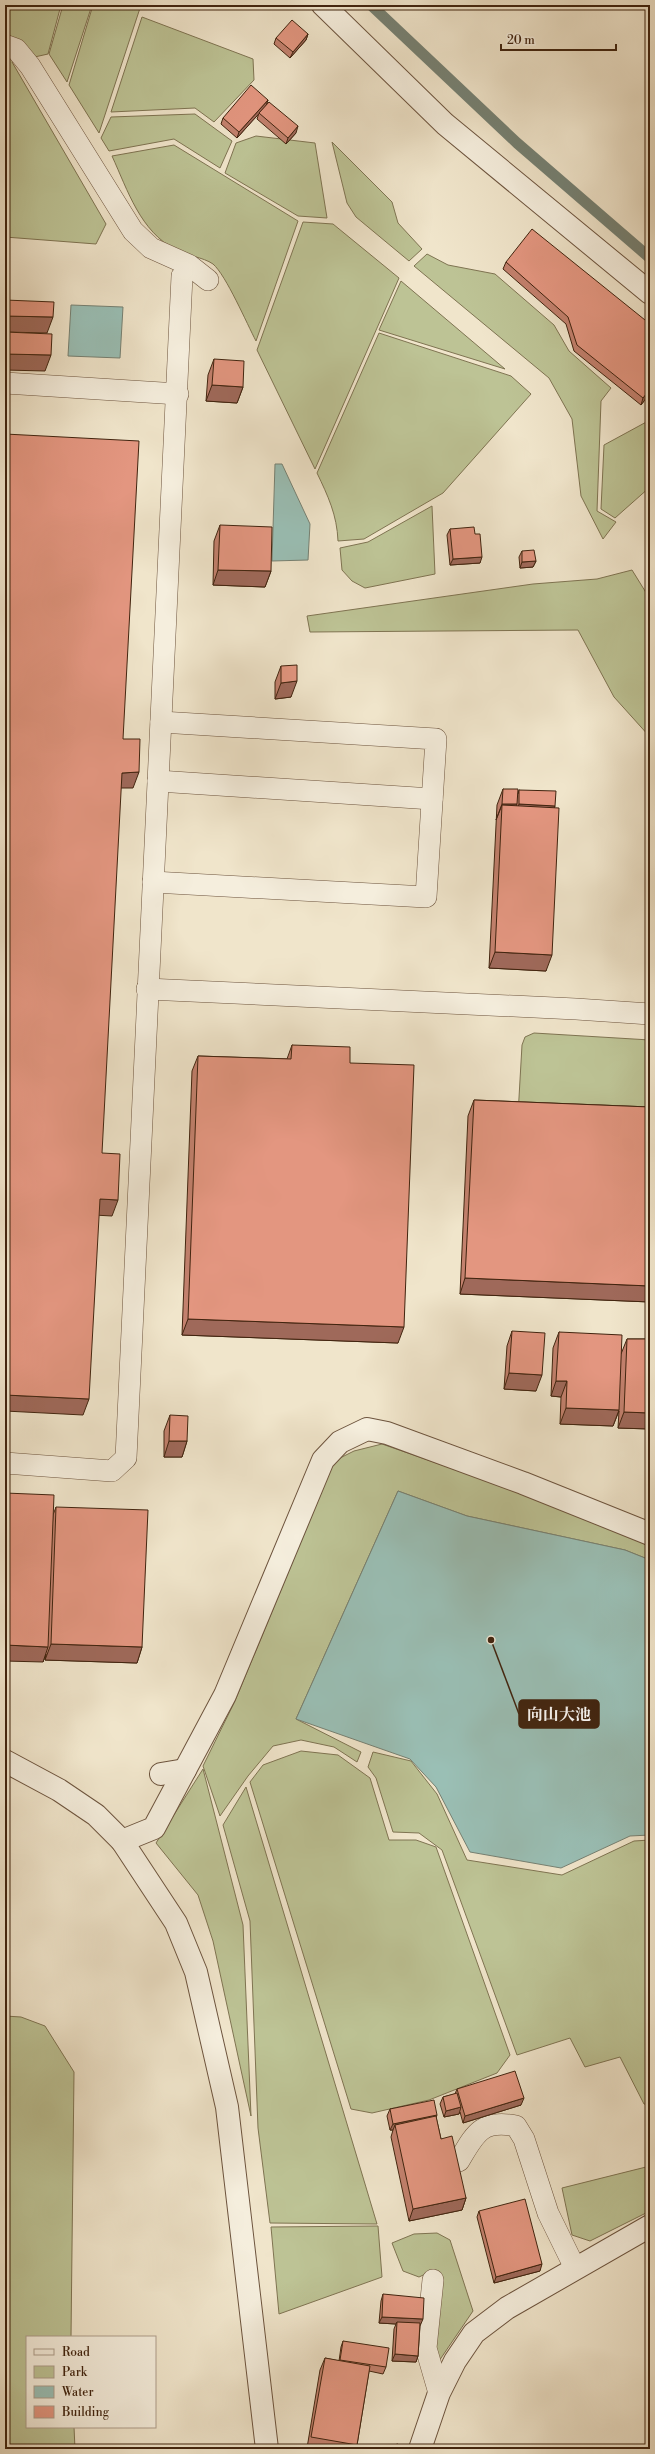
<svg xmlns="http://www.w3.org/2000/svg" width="655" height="2454" viewBox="0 0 655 2454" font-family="'Libre Bodoni','Noto Serif JP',serif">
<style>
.green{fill:#bdc395;stroke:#7f7452}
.water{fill:#9abfb5;stroke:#768173}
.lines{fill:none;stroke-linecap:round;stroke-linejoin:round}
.stream{stroke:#768173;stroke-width:11}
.service-casing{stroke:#6d543e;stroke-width:22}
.minor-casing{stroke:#6d543e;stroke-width:24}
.tertiary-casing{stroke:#6d543e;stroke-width:24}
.service{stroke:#f5eedd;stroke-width:21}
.minor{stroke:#f5eedd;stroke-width:22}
.tertiary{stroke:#f5eedd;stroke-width:22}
.wall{fill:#c3816e;stroke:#41240f}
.shaded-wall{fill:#9f695a;stroke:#41240f}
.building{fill:#e39680;stroke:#41240f}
.leader{fill:none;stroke:#41240f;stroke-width:1.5}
.callout-dot{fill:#41240f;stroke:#f5eedd;stroke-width:1.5}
.callout{fill:#41240f;stroke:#41240f;stroke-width:1.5}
.callout-label{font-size:16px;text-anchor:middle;font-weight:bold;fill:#fff}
</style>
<rect width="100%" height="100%" fill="#f0e5cb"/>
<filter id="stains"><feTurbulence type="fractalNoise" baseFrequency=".005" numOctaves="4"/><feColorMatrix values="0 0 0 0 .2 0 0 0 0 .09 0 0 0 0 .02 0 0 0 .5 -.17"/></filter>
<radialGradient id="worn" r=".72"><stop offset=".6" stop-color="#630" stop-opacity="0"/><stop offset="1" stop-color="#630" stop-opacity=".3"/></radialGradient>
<!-- green -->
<g class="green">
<polygon points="5,5 61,5 48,54 12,62 106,224 96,244 5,237"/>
<polygon points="63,5 92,5 67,82 49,54"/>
<polygon points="93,5 141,5 99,133 69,85"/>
<polygon points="142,17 253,59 254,80 214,122 195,108 111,112"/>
<polygon points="195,114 232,141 220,168 174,139 109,151 101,138 111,117"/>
<polygon points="256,136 315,143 327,218 298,216 225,173 236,143"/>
<polygon points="332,142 392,202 398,223 422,249 409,261 356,217 347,203"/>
<path d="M174,145l124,76 -42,120c-9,-17 -30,-66 -43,-77 -10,-7 -26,-8 -37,-14 -36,-19 -48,-59 -64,-94z"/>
<polygon points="303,222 333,224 399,278 315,469 257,350"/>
<polygon points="427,254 448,265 495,274 554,325 569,351 611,388 601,401 597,511 616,522 603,539 581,496 572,419 549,378 414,266"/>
<polygon points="401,281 505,369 379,330"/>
<path d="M379,333l132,43 20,18 -88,99 -79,46 -26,2c-1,-26 -10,-45 -21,-68z"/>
<polygon points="650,420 650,487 615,518 601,509 604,445"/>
<polygon points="432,506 435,574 365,588 352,581 342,570 340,548 368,542"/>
<polygon points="632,570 650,599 650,737 614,697 578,630 310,632 307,616 533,584 597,579"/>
<polygon points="534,1033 650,1040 650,1122 518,1115 522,1045 525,1037"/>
<polygon points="382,1444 517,1491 650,1542 650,1560 625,1550 467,1516 398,1491 296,1719 361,1752 357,1762 334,1747 301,1740 273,1746 248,1776 220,1816 203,1766 235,1701 334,1461 354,1451"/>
<polygon points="301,1751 338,1755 370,1778 389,1840 416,1840 436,1847 510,2055 497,2073 429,2100 372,2113 351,2109 250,1782 263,1765"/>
<polygon points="373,1752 411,1761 437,1794 467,1860 562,1875 634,1841 650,1840 650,2105 644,2104 620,2057 585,2067 570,2038 517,2055 442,1850 419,1833 393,1832 376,1778 368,1767"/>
<polygon points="203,1769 243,1925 251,2116 213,1941 198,1895 156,1843"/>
<polygon points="246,1787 377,2224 270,2223 258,2128 250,1921 223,1825"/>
<polygon points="5,2016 21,2017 45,2026 74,2072 71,2337 27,2337 27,2427 74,2427 75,2449 5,2449"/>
<polygon points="650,2166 650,2211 590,2241 572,2235 562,2188"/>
<polygon points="378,2226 382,2277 279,2314 271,2227"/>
<polygon points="437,2233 450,2240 473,2311 439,2361 434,2343 432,2271 419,2277 403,2271 392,2243 414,2234"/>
</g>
<!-- water -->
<g class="water">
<polygon points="71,305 123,307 120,358 68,356"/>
<polygon points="275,464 282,464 310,524 308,560 272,561"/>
<polygon points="398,1491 467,1516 625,1550 650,1560 650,1835 630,1836 561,1868 470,1852 436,1787 410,1759 296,1719"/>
</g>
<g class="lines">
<!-- stream -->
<polyline class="stream" points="371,5 517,143 650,258"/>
<!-- service casing -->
<g class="service-casing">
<g id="service">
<polyline points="5,45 16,49 30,66 133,231 151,248 189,265 208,280"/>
<polyline points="5,383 178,394"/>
<polyline points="158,781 432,799"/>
<polyline points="153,882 426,897 436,739 161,722"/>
<polyline points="147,989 576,1009 650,1014"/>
<polyline points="5,1463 112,1471 126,1458 182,276"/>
<path d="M459,2161c16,-27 22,-42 57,-35l8,13 24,74 27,55"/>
<polyline points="433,2280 426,2348 439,2393"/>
</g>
</g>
<!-- minor casing -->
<g class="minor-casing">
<g id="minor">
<polyline points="5,1761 59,1790 96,1815 122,1841 176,1923 196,1972 227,2107 267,2449"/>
<polyline points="161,1774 185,1770"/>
<polyline points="122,1841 154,1828 225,1695 323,1460 340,1442 367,1429 387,1433 523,1483 650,1534"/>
<polyline points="420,2449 439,2393 455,2361 474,2333 507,2308 650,2226"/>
</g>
</g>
<!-- tertiary casing -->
<g class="tertiary-casing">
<polyline id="tertiary" points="323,5 445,124 650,293"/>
</g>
<!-- service -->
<use href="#service" class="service"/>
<!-- minor -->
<use href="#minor" class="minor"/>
<!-- tertiary -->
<use href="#tertiary" class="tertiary"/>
</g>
<!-- wall -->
<g class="wall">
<polygon points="308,34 306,40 290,58 274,44 276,38"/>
<polygon points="268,100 266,105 296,133 286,144 257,119 259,113 237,138 221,124 223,118"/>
<polygon points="506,262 650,324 650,393 641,405 574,351 566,324 503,269"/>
<polygon points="214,359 243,387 237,403 206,401 208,375"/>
<polygon points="220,525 271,571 265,587 213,585 214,541"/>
<polygon points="450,529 475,534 480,563 450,565 447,535"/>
<polygon points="522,551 536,561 533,567 520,568 519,557"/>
<polygon points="281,666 291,697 275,699 275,682"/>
<polygon points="503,789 518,794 519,790 555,806 554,808 546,971 489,968 497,805"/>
<polygon points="292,1045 350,1063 398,1343 182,1335 192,1071 198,1056 287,1059"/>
<polygon points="474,1100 650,1107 650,1302 460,1294 468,1116"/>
<polygon points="512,1331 536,1391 504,1389 507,1346"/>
<polygon points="559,1332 621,1354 627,1339 650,1339 650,1429 618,1428 619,1411 613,1426 560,1424 561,1397 551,1396 553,1348"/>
<polygon points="170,1415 187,1441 182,1457 164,1457 164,1431"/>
<polygon points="56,1507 142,1647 137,1663 45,1660 46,1654 43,1662 53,1515"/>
<polygon points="457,2089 521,2105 463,2123 460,2112 459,2114 444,2117 440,2104 443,2097 455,2094"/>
<polygon points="390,2109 436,2117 441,2139 466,2198 462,2210 409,2221 391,2137 393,2130 390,2130 387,2116"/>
<polygon points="479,2211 540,2271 494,2283 477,2217"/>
<polygon points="383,2294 420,2326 418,2356 416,2362 392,2361 394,2329 396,2324 379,2323 381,2301"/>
<polygon points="343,2341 386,2367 383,2374 369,2371 357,2445 355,2449 311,2449 307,2448 320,2370 325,2358 339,2361 341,2347"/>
</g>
<!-- shaded-wall -->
<g class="shaded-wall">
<polygon points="308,34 306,40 290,58 293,52"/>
<polygon points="268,100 266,106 237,138 239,132"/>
<polygon points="298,126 296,133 286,144 288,138"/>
<polygon points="5,316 53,317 47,333 5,332"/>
<polygon points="5,354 51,355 45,371 5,370"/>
<polygon points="212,385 243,387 237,403 206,401"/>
<polygon points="650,389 650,393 641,405 643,398"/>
<polygon points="482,557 480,563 450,565 453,559"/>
<polygon points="536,561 533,567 520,568 522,562"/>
<polygon points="218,570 271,571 265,587 213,585"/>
<polygon points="297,681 291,697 275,699 281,683"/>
<polygon points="139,772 133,788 116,788 122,773"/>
<polygon points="502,804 517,804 511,820 502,805 496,820"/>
<polygon points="519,804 555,806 549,822 513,820"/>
<polygon points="495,952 552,955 546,971 489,968"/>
<polygon points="100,1199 118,1200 112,1216 94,1215"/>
<polygon points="465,1278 650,1286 650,1302 460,1294"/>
<polygon points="188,1319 404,1327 398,1343 182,1335"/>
<polygon points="509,1373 542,1375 536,1391 504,1389"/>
<polygon points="556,1381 567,1381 561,1397 551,1396"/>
<polygon points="5,1395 89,1399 83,1415 5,1411"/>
<polygon points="566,1408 619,1410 613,1426 560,1424"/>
<polygon points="624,1412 650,1413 650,1429 618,1428"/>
<polygon points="169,1441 187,1441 182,1457 164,1457"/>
<polygon points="51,1644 142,1647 137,1663 45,1660"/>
<polygon points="5,1645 48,1647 43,1662 5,1661"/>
<polygon points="524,2098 521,2105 463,2123 465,2116"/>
<polygon points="461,2107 459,2114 444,2117 446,2111"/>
<polygon points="437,2115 435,2121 395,2125 393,2130 390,2130 393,2124"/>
<polygon points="466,2198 462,2210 409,2221 413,2209"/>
<polygon points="542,2264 540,2271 494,2283 496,2277"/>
<polygon points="382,2317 423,2319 420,2326 397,2324 397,2322 396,2324 379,2323"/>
<polygon points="395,2354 418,2356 416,2362 392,2361"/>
</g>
<!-- building -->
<g class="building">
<polygon points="292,20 308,34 293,52 276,38"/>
<polygon points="251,85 268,100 239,132 223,118"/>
<polygon points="269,102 298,126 288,138 259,113"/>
<polygon points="532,229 650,324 650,389 643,398 577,345 568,317 506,262"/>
<polygon points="5,300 54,302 53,317 5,316"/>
<polygon points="5,332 52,334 51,355 5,354"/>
<polygon points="214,359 244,361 243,387 212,385"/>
<polygon points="5,434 139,441 123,739 140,739 139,772 122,773 102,1153 120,1154 118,1200 100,1199 89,1399 5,1395"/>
<polygon points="220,525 272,527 271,571 218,570"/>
<polygon points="474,527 475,534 480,534 482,557 453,559 450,529"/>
<polygon points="534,550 536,561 522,562 522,551"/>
<polygon points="297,665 297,681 281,683 281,666"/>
<polygon points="503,789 518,789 517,804 502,804"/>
<polygon points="519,790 556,791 555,806 519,804"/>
<polygon points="502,805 559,808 552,955 495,952"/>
<polygon points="292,1045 350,1047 350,1063 414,1065 404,1327 188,1319 198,1056 291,1059"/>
<polygon points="474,1100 650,1107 650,1286 465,1278"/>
<polygon points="512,1331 545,1333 542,1375 509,1373"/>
<polygon points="559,1332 622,1335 619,1410 566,1408 567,1381 556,1381"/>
<polygon points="627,1339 650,1339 650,1413 624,1412"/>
<polygon points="170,1415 188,1416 187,1441 169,1441"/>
<polygon points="5,1493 54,1495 48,1647 5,1645"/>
<polygon points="56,1507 148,1510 142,1647 51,1644"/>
<polygon points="515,2071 524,2098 465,2116 457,2089"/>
<polygon points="457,2093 461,2107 446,2111 443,2097"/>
<polygon points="434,2100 437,2115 393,2124 390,2109"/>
<polygon points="436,2116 441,2139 452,2136 466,2198 413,2209 395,2125"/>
<polygon points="525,2199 542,2264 496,2277 479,2211"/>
<polygon points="383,2294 424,2298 423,2319 382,2317"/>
<polygon points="397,2322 420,2323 418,2356 395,2354"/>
<polygon points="343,2341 389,2348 386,2367 340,2360"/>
<polygon points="325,2358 370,2366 357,2445 311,2437"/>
<polygon points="398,2444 399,2449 374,2449"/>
</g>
<!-- callouts -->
<path class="leader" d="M491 1640L519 1714"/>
<circle class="callout-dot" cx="491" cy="1640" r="4"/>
<rect class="callout" x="519" y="1700" width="80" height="28" rx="4"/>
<g class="callout-label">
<text x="559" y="1720">向山大池</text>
</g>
<!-- margin -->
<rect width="655" height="2454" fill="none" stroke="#f0e5cb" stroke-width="20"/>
<rect x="6" y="6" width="643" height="2442" fill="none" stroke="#41240f" stroke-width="2"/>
<rect x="10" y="10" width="635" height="2434" fill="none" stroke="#41240f"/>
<!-- legend -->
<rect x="26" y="2336" width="130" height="92" fill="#f5eedd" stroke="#ad9d8b"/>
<rect x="34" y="2349" width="20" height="6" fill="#f5eedd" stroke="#ad9d8b"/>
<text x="62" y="2356" font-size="12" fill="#41240f">Road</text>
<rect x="34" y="2366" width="20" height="12" fill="#bdc395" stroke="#ad9d8b"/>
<text x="62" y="2376" font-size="12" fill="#41240f">Park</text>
<rect x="34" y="2386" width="20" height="12" fill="#9abfb5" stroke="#ad9d8b"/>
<text x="62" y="2396" font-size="12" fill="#41240f">Water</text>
<rect x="34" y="2406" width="20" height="12" fill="#e39680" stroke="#ad9d8b"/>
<text x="62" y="2416" font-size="12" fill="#41240f">Building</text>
<!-- scale -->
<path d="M501 44v6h115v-6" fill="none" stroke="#41240f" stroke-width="2"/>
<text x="507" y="44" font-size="12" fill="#41240f" stroke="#f5eedd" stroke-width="3" paint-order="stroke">20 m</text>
<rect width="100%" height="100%" filter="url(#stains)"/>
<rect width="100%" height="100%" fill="url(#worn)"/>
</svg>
